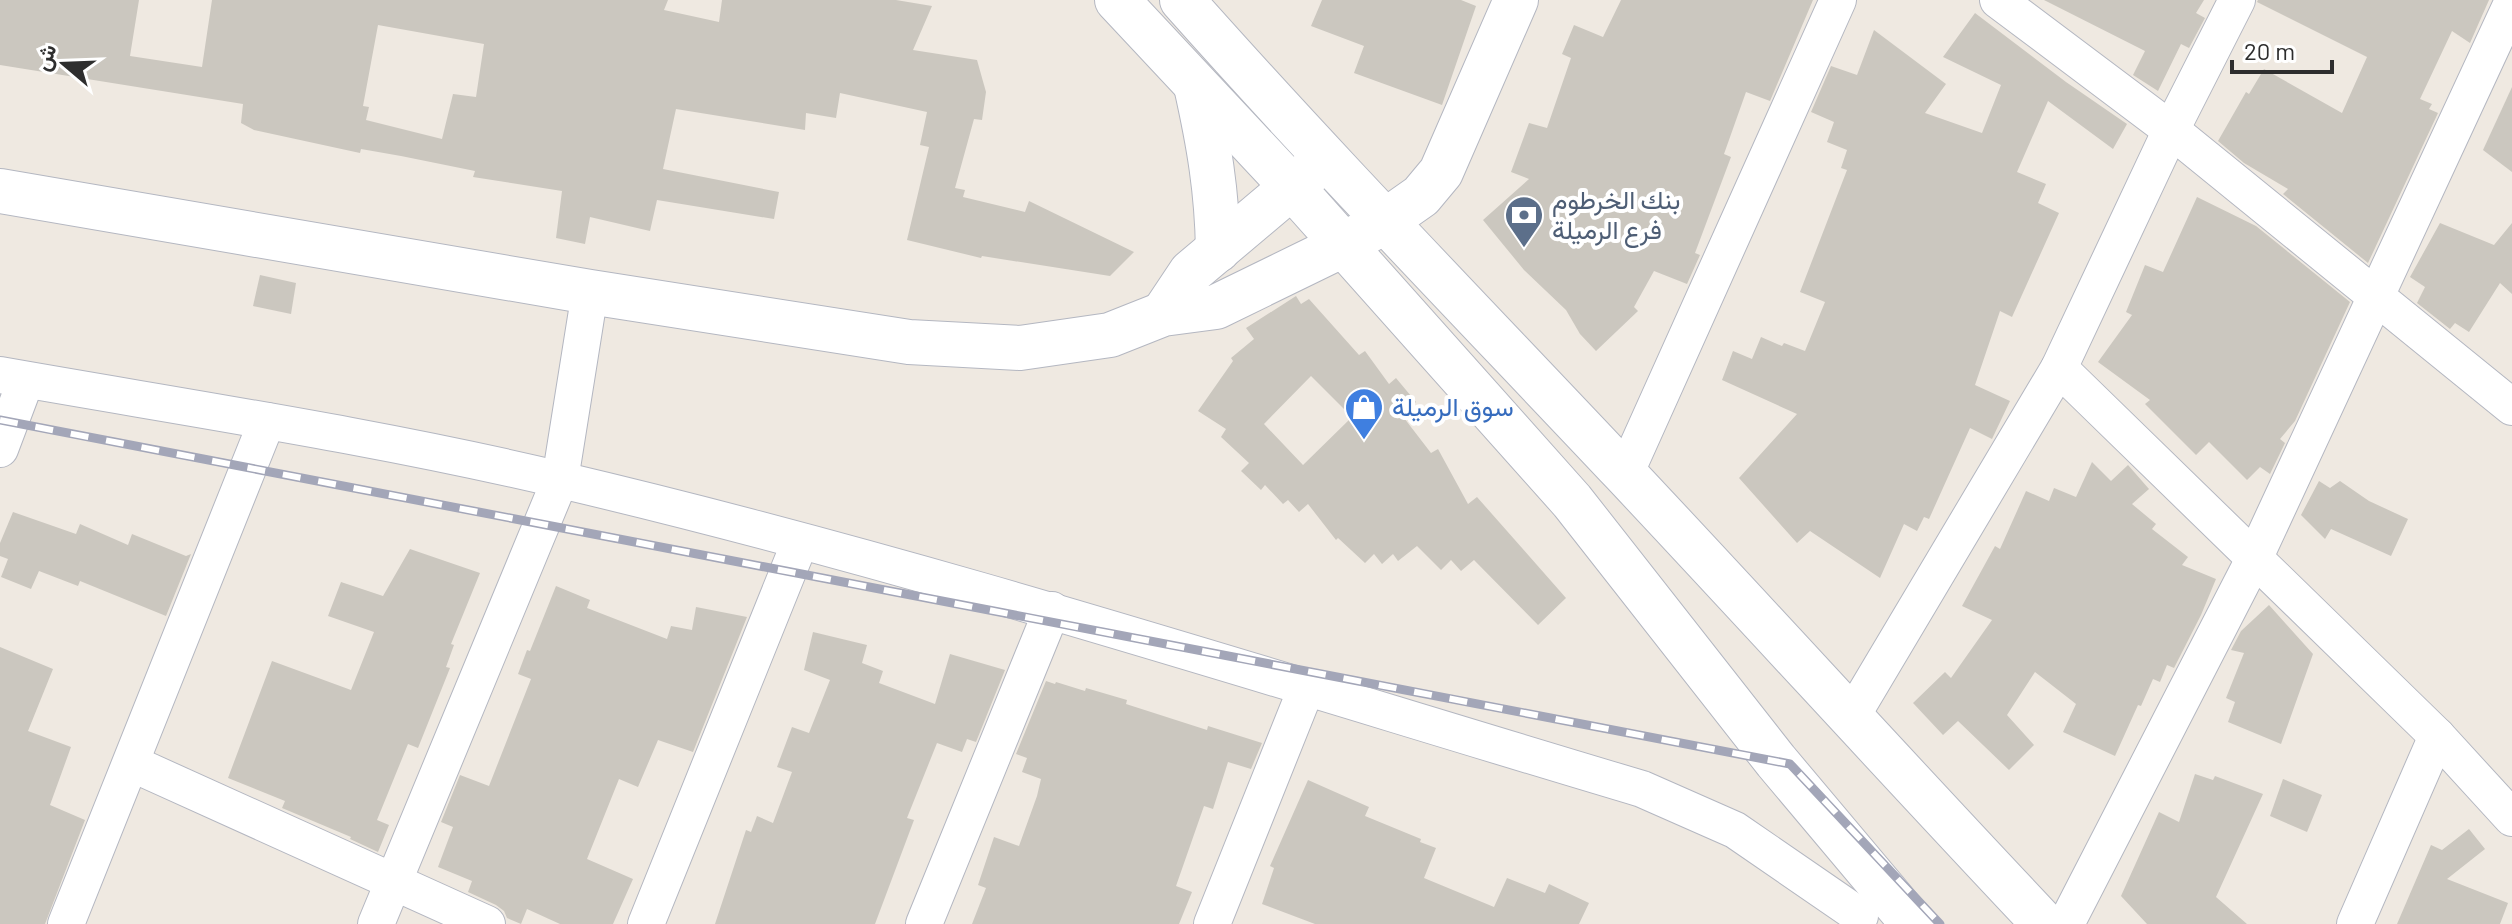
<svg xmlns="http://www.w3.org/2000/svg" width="2512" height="924" viewBox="0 0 2512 924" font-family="Barlow,Vazirmatn,sans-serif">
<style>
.building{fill:#cbc7bf;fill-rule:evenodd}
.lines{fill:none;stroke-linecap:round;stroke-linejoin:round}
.street-casing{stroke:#b4b7c1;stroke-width:38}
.secondary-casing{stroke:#b4b7c1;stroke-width:46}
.street{stroke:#fff;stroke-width:36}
.secondary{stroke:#fff;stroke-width:44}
.rail-casing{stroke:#a3a6b8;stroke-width:9}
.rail{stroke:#fff;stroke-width:6;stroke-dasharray:18;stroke-linecap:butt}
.labels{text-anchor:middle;stroke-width:8;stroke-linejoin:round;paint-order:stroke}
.service-label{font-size:26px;fill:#4e5e75;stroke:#fff;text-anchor:start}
.shop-label{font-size:26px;fill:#366cbe;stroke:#fff;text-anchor:start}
</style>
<rect width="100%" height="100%" fill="#efe9e1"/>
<!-- building -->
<g class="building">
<path d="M0,0h139l-9,56 72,11 10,-67h456l-4,10 55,12 3,-22h174l36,6 -19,44 64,10 9,32 -4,28 -8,-1 -19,69 10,2 -2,7 62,15 4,-11 105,51 -24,24 -128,-20 -1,2 -74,-18 22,-93 -9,-2 7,-33 -87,-19 -4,25 -30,-5 -1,17 -129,-21 -13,60 116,23 -5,27 -117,-19 -7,31 -60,-14 -5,27 -29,-6 6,-47 -89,-14 2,-6 -74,-15 -40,-7 -1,4 -106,-23 -13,-7 2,-19 -243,-39zM378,25l106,19 -8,53 -23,-3 -11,45 -76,-19 3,-13 -6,-1z"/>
<polygon points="1322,0 1461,0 1476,6 1442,105 1354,73 1364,46 1311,26"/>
<polygon points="1621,0 1813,0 1770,101 1746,92 1724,154 1731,157 1695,253 1700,255 1687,284 1654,271 1634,307 1638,311 1596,351 1580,334 1566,310 1524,270 1483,220 1529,179 1511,172 1529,123 1547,128 1571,58 1562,54 1574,25 1603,37"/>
<polygon points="2044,0 2204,0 2196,13 2205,18 2189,48 2181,44 2158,91 2133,75 2145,51"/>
<polygon points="2258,0 2489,0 2470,43 2452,31 2420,99 2432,104 2429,109 2438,113 2368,263 2283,194 2288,189 2244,163 2218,141 2246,92 2249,94 2264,69 2342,113 2367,57 2257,2"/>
<polygon points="1975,13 2066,82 2127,124 2113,149 2048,101 2017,172 2046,184 2038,203 2059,213 2012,317 2000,311 1975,385 2010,401 1992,439 1970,428 1929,519 1924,517 1917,531 1904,524 1880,578 1810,531 1797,543 1739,478 1797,414 1722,380 1733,351 1752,359 1761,337 1782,346 1784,343 1805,351 1825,302 1800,292 1847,170 1841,168 1847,150 1827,142 1834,122 1811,112 1831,66 1857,75 1874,30 1946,84 1925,113 1982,133 2001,85 1943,57"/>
<polygon points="2512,87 2512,172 2483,150"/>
<polygon points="2197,197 2256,226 2350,302 2295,421 2280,439 2285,443 2270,474 2260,467 2247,480 2209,442 2196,455 2145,404 2150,400 2098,362 2132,315 2126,312 2145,265 2163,272"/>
<polygon points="2440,223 2494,245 2512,223 2512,294 2500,283 2469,332 2455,323 2450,329 2417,303 2425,287 2410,277"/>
<polygon points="260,275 296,283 291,314 253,306"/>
<path d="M1296,296l5,8 8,-5 50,56 6,-4 24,33 7,-6 20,24 -15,12 30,39 7,-4 30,55 9,-7 89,101 -28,27 -64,-65 -13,11 -10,-11 -10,10 -24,-24 -19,15 -5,-7 -11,10 -8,-10 -9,9 -27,-25 -2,2 -28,-36 -9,8 -11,-12 -5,4 -18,-19 -4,5 -20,-19 8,-8 -28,-26 5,-8 -28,-18 35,-50 -2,-3 23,-19 -8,-11zM1311,376l41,41 -49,48 -39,-41z"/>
<polygon points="2092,462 2111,481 2128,465 2149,489 2132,504 2156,524 2152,529 2188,557 2182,565 2216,579 2201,615 2174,668 2167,665 2160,682 2153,679 2141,706 2138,705 2115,756 2063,732 2076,704 2035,672 2007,715 2034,745 2009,770 1958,721 1943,735 1913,703 1945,672 1951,678 1992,620 1962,606 1995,546 2000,549 2026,491 2049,501 2054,488 2076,497"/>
<polygon points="2319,481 2330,488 2340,481 2369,501 2408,519 2391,556 2331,529 2325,539 2301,515"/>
<polygon points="13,512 76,534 80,524 128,545 132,534 186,556 191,554 166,616 80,581 78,586 39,571 31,589 1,577 8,559 0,556 0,543"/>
<polygon points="410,549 480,573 451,644 454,645 446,667 450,668 418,748 408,744 377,820 389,825 378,852 350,839 351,837 282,808 285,801 228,778 272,661 351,690 374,632 328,616 341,582 383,596"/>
<polygon points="556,586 590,600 587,608 667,639 671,626 692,630 696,607 747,617 693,752 658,740 638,787 619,779 587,859 633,879 613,924 560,924 527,909 521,924 507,918 504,911 496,905 468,892 472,881 438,867 453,827 441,822 460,775 489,786 531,679 518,674 527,650 530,651"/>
<polygon points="2269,605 2313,654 2281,744 2228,722 2235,702 2226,698 2244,653 2231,650 2241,631"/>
<polygon points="813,632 867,645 862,663 883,671 879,683 935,704 950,654 1005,670 976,742 967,739 962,752 937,743 907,818 914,820 875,924 715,924 746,830 751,832 757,816 773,823 792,772 777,767 792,727 809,733 830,680 804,670"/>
<polygon points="0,647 53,669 28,731 71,747 50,805 85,820 45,924 0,924"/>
<polygon points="1046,681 1055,684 1056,682 1085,691 1086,688 1127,700 1126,704 1207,730 1208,726 1262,743 1251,769 1228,762 1213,809 1204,806 1176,886 1192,892 1179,924 972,924 986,888 978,885 994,837 1019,846 1037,796 1041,779 1022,772 1027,758 1016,754"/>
<polygon points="2195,774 2213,780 2215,776 2263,794 2216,897 2247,924 2147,924 2121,896 2159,812 2179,822"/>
<polygon points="2283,779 2322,795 2307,832 2270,816"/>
<polygon points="1308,780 1369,807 1365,816 1421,839 1420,842 1436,848 1424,878 1494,907 1507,878 1545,893 1549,884 1589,903 1579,924 1315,924 1262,904 1274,868 1270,866"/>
<polygon points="2469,829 2485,849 2447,879 2508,903 2500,924 2397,924 2431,845 2442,850"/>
</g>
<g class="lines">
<!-- street casing -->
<g class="street-casing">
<g id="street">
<polyline points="1998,0 2171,130 2512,407"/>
<polyline points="2059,368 2437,736 2512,818"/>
<path d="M0,375c187,33 376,61 561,105 365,86 722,202 1081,309l93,41 125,86"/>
<polyline points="0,449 26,380"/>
<polyline points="1625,474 1838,0"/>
<polyline points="1850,719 2059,368 2171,130 2237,0"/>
<polyline points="131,763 487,924"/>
<polyline points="66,924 267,421"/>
<polyline points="376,924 560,480 590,292"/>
<polyline points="646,924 800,542"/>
<polyline points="924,924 1052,610"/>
<polyline points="1212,924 1306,689"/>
<polyline points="2066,924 2254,559 2512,3"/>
<polyline points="2355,924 2437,736"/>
</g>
</g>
<!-- secondary casing -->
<g class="secondary-casing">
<g id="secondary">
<polyline points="1117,0 1292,187 1572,501 1776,761 1913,924"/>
<path d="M1182,0c143,161 294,316 442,473 141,150 279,302 420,451"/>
<path d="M1196,86c13,58 21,105 22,164"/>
<polyline points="0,191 590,292 909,342 1020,348 1110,335 1163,314 1216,307 1343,245 1384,222 1421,196 1441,172 1516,0"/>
<polyline points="1163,314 1191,272 1312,170"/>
</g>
</g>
<!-- street -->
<use href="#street" class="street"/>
<!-- secondary -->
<use href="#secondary" class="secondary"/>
<!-- rail casing -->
<g class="rail-casing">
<polyline id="rail" points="0,420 1790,764 1940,924"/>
</g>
<!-- rail -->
<use href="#rail" class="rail"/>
</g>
<!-- icons -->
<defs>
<g id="bank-pin" transform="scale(2)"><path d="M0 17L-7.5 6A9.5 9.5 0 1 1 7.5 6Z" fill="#5c6f8a" stroke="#fff"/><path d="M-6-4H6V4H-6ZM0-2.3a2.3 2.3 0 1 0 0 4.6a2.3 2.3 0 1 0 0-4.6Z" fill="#fff"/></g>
<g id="shop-pin" transform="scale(2)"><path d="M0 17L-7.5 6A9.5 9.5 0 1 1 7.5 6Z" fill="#3f7fe0" stroke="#fff"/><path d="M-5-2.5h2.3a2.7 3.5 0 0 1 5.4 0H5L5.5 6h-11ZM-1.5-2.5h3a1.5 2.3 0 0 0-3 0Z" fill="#fff"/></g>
</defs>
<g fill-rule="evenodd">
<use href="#bank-pin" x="1524" y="215"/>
<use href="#shop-pin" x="1364" y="407"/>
</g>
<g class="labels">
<!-- service labels -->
<g class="service-label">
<text x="1552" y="209">بنك الخرطوم<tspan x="1552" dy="30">فرع الرميلة</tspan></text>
</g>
<!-- shop labels -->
<g class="shop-label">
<text x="1392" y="416">سوق الرميلة</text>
</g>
</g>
<!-- north arrow -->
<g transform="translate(64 64) rotate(289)" stroke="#ffffff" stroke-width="6" paint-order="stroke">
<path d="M0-6L14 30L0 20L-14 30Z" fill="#2e2e2e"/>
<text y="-12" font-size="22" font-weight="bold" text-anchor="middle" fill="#2e2e2e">ش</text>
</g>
<!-- scale -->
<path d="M2232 60v12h100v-12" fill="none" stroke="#2e2e2e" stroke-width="4"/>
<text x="2244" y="60" font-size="24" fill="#2e2e2e" stroke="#ffffff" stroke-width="6" paint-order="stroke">20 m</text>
</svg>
